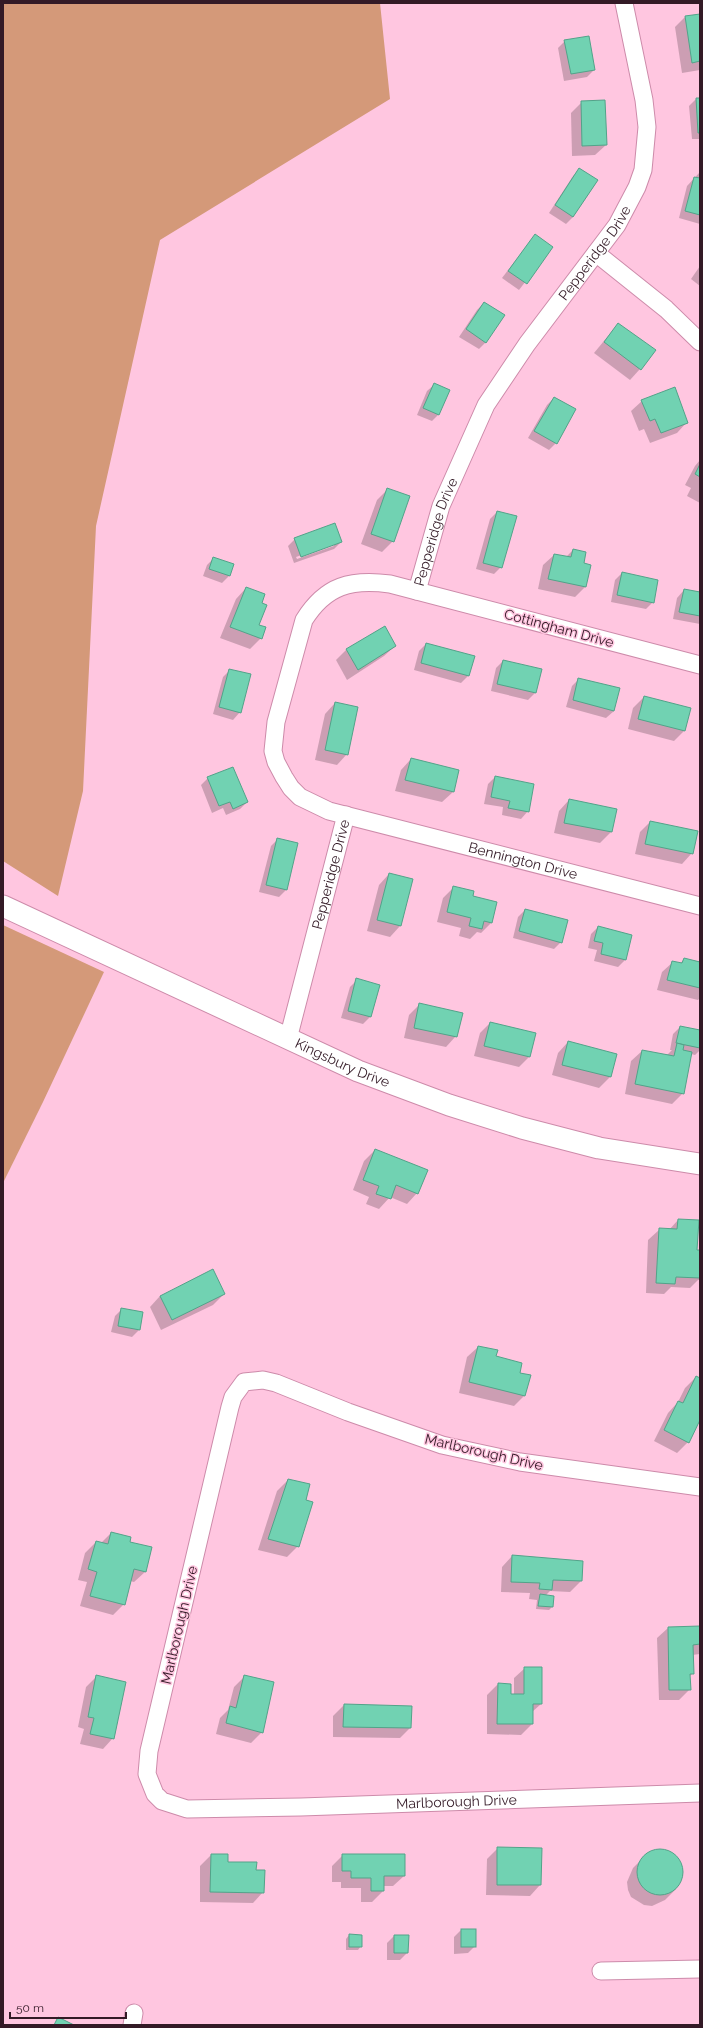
<svg xmlns="http://www.w3.org/2000/svg" width="703" height="2028" viewBox="0 0 703 2028" font-family="Raleway,sans-serif">
<style>
.green{fill:#d49979}
.shadow{fill:#0003;fill-rule:evenodd}
.building{fill:#71d2b2;stroke:#52a389}
.lines{fill:none;stroke-linecap:round;stroke-linejoin:round}
.minor-casing{stroke:#cd8baa;stroke-width:19}
.tertiary-casing{stroke:#cd8baa;stroke-width:23}
.minor{stroke:#fff;stroke-width:17}
.tertiary{stroke:#fff;stroke-width:21}
.labels{text-anchor:middle;stroke-width:3;stroke-linejoin:round;paint-order:stroke}
.street-label{font-size:14px;fill:#331a26;stroke:#ffc6e0}
</style>
<rect width="100%" height="100%" fill="#ffc6e0"/>
<!-- green -->
<g class="green">
<polygon points="3,3 380,3 390,99 160,240 96,526 83,791 58,896 3,861"/>
<polygon points="3,925 104,972 43,1102 3,1183"/>
</g>
<!-- shadow -->
<g class="shadow">
<polygon points="700,15 700,70 682,73 675,27 685,17"/>
<polygon points="565,41 594,70 587,77 564,81 558,48"/>
<polygon points="696,99 700,99 700,139 692,139 689,106"/>
<polygon points="582,102 606,145 595,155 572,156 571,113"/>
<polygon points="580,169 597,181 573,217 566,224 549,213 573,176"/>
<polygon points="700,172 700,224 679,218 687,186"/>
<polygon points="535,235 552,247 519,290 502,278"/>
<polygon points="700,266 700,286 691,279"/>
<polygon points="484,303 486,342 479,349 459,337 477,310"/>
<polygon points="618,324 640,369 630,380 594,353"/>
<polygon points="435,384 439,414 432,421 417,415 427,391"/>
<polygon points="554,398 556,443 549,450 528,438 547,405"/>
<polygon points="642,401 687,422 677,433 650,443 644,429 639,431 631,411"/>
<polygon points="700,460 700,503 687,496 691,488 685,485 695,466"/>
<polygon points="388,489 393,541 382,552 361,544 377,500"/>
<polygon points="497,512 501,567 494,574 476,569 490,519"/>
<path d="M295,539l46,3 -7,7 -40,14 -6,-17zM334,544v2l-37,13 -1,-2z"/>
<polygon points="573,550 583,564 586,586 575,597 538,589 543,565 554,555 566,557"/>
<polygon points="214,558 233,565 229,576 222,583 203,576 207,565"/>
<polygon points="622,573 653,602 646,609 611,602 615,580"/>
<polygon points="246,588 261,603 258,625 261,638 250,649 220,638 236,599"/>
<polygon points="684,590 700,594 700,624 673,619 677,598"/>
<polygon points="384,627 395,646 384,656 347,680 336,660 346,650"/>
<polygon points="426,644 468,676 461,683 414,670 419,651"/>
<polygon points="503,661 540,670 535,693 528,700 491,691 496,668"/>
<polygon points="230,670 240,712 233,720 213,714 223,677"/>
<polygon points="579,679 614,711 606,718 566,707 572,686"/>
<polygon points="644,697 685,730 674,741 628,729 633,708"/>
<polygon points="335,703 347,754 337,765 315,760 325,714"/>
<polygon points="411,759 453,792 442,802 395,791 401,770"/>
<polygon points="495,777 528,811 521,819 502,815 503,807 484,804 488,784"/>
<polygon points="208,778 247,802 240,809 226,815 223,808 212,813 201,785"/>
<polygon points="569,800 615,810 611,832 600,843 554,833 559,811"/>
<polygon points="650,822 692,853 682,864 635,854 640,832"/>
<polygon points="278,839 286,890 279,897 259,892 271,846"/>
<polygon points="389,874 412,880 400,926 390,937 367,931 379,885"/>
<polygon points="454,887 472,897 491,923 481,933 477,932 470,939 459,936 461,928 437,922 443,898"/>
<polygon points="525,910 561,942 554,949 513,938 518,917"/>
<polygon points="598,927 631,935 625,960 618,967 594,961 597,950 588,948 591,934"/>
<polygon points="684,959 700,962 700,998 698,1000 657,990 662,972 673,962 680,964"/>
<polygon points="357,980 378,985 370,1017 363,1024 341,1018 350,987"/>
<polygon points="420,1004 456,1036 446,1047 404,1038 409,1015"/>
<polygon points="490,1023 529,1057 519,1067 474,1056 480,1033"/>
<polygon points="680,1027 700,1031 700,1050 695,1055 691,1054 683,1093 672,1104 625,1094 631,1061 642,1051 667,1055 672,1050 670,1050 673,1034"/>
<polygon points="568,1042 616,1055 610,1077 599,1088 552,1075 558,1053"/>
<polygon points="375,1150 417,1193 407,1204 390,1197 379,1209 366,1204 369,1197 353,1190 364,1161"/>
<polygon points="678,1220 696,1251 700,1251 700,1280 698,1280 690,1288 671,1287 664,1294 646,1293 648,1240 659,1230 669,1230"/>
<polygon points="224,1294 213,1305 161,1330 150,1307 160,1296"/>
<polygon points="122,1309 139,1330 132,1337 111,1332 115,1316"/>
<polygon points="478,1347 519,1373 524,1396 514,1406 459,1393 467,1357"/>
<polygon points="696,1377 700,1379 700,1417 688,1442 677,1453 654,1441 668,1413 678,1402 685,1388"/>
<polygon points="288,1480 305,1501 298,1546 287,1557 258,1550 277,1491"/>
<polygon points="111,1533 129,1543 145,1572 134,1582 130,1581 124,1604 113,1615 80,1606 87,1582 78,1580 85,1553 96,1542 101,1543"/>
<polygon points="512,1556 582,1562 581,1581 570,1592 550,1591 545,1596 552,1607 549,1610 536,1609 537,1600 529,1599 530,1593 501,1592 502,1567"/>
<polygon points="700,1627 700,1654 692,1655 693,1673 689,1677 690,1689 679,1700 659,1700 657,1638 668,1628"/>
<polygon points="525,1668 541,1704 532,1712 532,1724 521,1735 487,1734 487,1695 498,1684 510,1684 510,1695 514,1695 514,1678"/>
<polygon points="97,1676 113,1738 103,1749 80,1744 84,1729 78,1727 86,1687"/>
<polygon points="245,1676 262,1732 251,1743 216,1734 220,1718 228,1710 234,1687"/>
<polygon points="344,1705 410,1728 400,1738 333,1737 333,1716"/>
<polygon points="498,1848 541,1849 540,1885 530,1896 486,1895 487,1859"/>
<polygon points="657,1850 664,1850 676,1857 680,1862 683,1876 676,1889 665,1900 652,1906 644,1905 631,1897 628,1890 627,1882 633,1868 644,1857"/>
<polygon points="211,1855 227,1863 255,1871 263,1892 253,1903 200,1902 200,1866"/>
<polygon points="343,1855 404,1876 393,1886 383,1886 383,1891 372,1902 361,1902 361,1888 341,1888 341,1882 332,1882 332,1866"/>
<polygon points="461,1930 475,1946 468,1953 454,1954 454,1937"/>
<polygon points="349,1935 361,1946 358,1950 346,1950 346,1939"/>
<polygon points="394,1936 407,1953 400,1960 387,1960 387,1943"/>
</g>
<!-- building -->
<g class="building">
<polygon points="700,14 700,61 692,63 685,16"/>
<polygon points="589,36 595,70 571,74 564,40"/>
<polygon points="696,98 700,98 700,133 698,133"/>
<polygon points="605,100 607,145 582,146 581,101"/>
<polygon points="579,168 598,180 573,217 555,205"/>
<polygon points="694,177 700,178 700,215 685,211"/>
<polygon points="535,234 553,247 527,284 508,271"/>
<polygon points="484,302 505,315 486,343 466,329"/>
<polygon points="618,323 656,350 641,370 604,342"/>
<polygon points="434,383 450,390 439,415 423,408"/>
<polygon points="675,387 688,423 661,433 655,419 650,421 641,400"/>
<polygon points="554,397 576,409 557,444 534,431"/>
<polygon points="700,464 700,477 695,474"/>
<polygon points="387,488 410,496 394,542 371,534"/>
<polygon points="497,511 517,516 502,568 483,563"/>
<polygon points="335,523 342,542 301,557 294,538"/>
<polygon points="573,549 586,552 584,563 591,565 586,587 548,579 554,554 571,557"/>
<polygon points="213,557 234,564 230,576 209,569"/>
<polygon points="622,572 658,580 654,603 617,595"/>
<polygon points="246,587 265,594 262,603 267,605 259,625 266,627 262,639 230,627"/>
<polygon points="684,589 700,592 700,616 679,612"/>
<polygon points="385,626 396,646 358,670 346,649"/>
<polygon points="426,643 475,656 469,676 421,663"/>
<polygon points="503,660 542,669 536,693 497,684"/>
<polygon points="229,669 251,674 241,713 219,707"/>
<polygon points="578,678 620,688 614,711 573,700"/>
<polygon points="644,696 691,708 685,731 638,719"/>
<polygon points="335,702 358,707 348,755 325,750"/>
<polygon points="411,758 459,770 454,792 405,780"/>
<polygon points="233,767 248,802 233,809 230,802 219,806 207,777"/>
<polygon points="495,776 534,784 529,812 508,808 510,801 491,797"/>
<polygon points="569,799 617,809 612,832 564,823"/>
<polygon points="650,821 698,831 693,854 645,844"/>
<polygon points="277,838 298,843 287,890 266,885"/>
<polygon points="389,873 413,879 401,926 377,920"/>
<polygon points="453,886 474,891 473,896 497,902 492,923 484,921 482,929 469,926 471,918 447,912"/>
<polygon points="525,909 568,920 562,943 519,931"/>
<polygon points="598,926 632,935 626,960 601,954 603,943 594,941"/>
<polygon points="684,958 700,962 700,988 667,980 672,961 682,963"/>
<polygon points="356,978 380,985 371,1017 348,1011"/>
<polygon points="419,1003 463,1013 457,1037 414,1028"/>
<polygon points="490,1022 536,1033 530,1057 484,1046"/>
<polygon points="680,1026 700,1030 700,1048 676,1043"/>
<polygon points="568,1041 617,1054 611,1077 562,1065"/>
<polygon points="677,1043 684,1045 683,1050 692,1052 684,1094 635,1084 642,1050 674,1056"/>
<polygon points="375,1149 428,1170 418,1194 396,1185 391,1199 376,1194 379,1186 363,1180"/>
<polygon points="678,1219 699,1220 697,1250 700,1250 700,1278 676,1277 675,1284 656,1283 659,1228 677,1229"/>
<polygon points="213,1269 225,1294 172,1320 160,1296"/>
<polygon points="121,1308 143,1312 140,1330 118,1326"/>
<polygon points="478,1346 498,1350 496,1356 522,1363 520,1373 531,1375 525,1396 469,1382"/>
<polygon points="696,1376 700,1378 700,1420 689,1443 664,1430 678,1401 683,1403"/>
<polygon points="288,1479 310,1484 306,1500 313,1502 299,1547 268,1539"/>
<polygon points="111,1532 131,1537 130,1542 152,1547 146,1572 134,1569 125,1605 90,1596 97,1572 88,1569 96,1541 108,1544"/>
<polygon points="512,1555 583,1561 582,1581 553,1580 552,1590 539,1589 540,1583 511,1582"/>
<polygon points="540,1594 554,1596 553,1607 538,1606"/>
<polygon points="700,1626 700,1644 693,1645 694,1674 690,1674 691,1690 669,1690 668,1627"/>
<polygon points="524,1667 542,1667 542,1704 533,1704 533,1724 497,1724 498,1683 511,1684 511,1694 524,1694"/>
<polygon points="96,1675 126,1682 114,1739 90,1734 94,1718 88,1717"/>
<polygon points="244,1675 274,1682 263,1733 226,1723 230,1706 236,1708"/>
<polygon points="344,1704 412,1706 411,1728 343,1727"/>
<polygon points="497,1847 542,1848 541,1885 497,1885"/>
<circle cx="660" cy="1872" r="23"/>
<polygon points="211,1854 228,1854 228,1862 257,1862 256,1870 265,1870 264,1893 210,1892"/>
<polygon points="342,1854 405,1854 405,1876 384,1876 384,1891 371,1891 371,1878 351,1878 351,1871 342,1871"/>
<rect x="461" y="1929" width="15" height="18"/>
<polygon points="349,1934 362,1935 362,1947 349,1947"/>
<polygon points="394,1935 409,1935 408,1953 394,1953"/>
<polygon points="58,2017 74,2025 54,2025"/>
</g>
<g class="lines">
<!-- minor casing -->
<g class="minor-casing">
<g id="minor">
<polyline points="596,253 666,309 700,342"/>
<path id="s1" d="M417,591l24,-85 45,-101 41,-61 90,-119 20,-38 6,-17 4,-43 -3,-27 -20,-97"/>
<path id="s2" d="M700,665l-310,-81c-39,-5 -64,1 -86,36l-28,102 -3,29 3,11 8,15 7,11 9,9 29,14 371,95"/>
<path id="s3" d="M288,1039l58,-224"/>
<path id="s4" d="M700,1487l-180,-25 -78,-17 -94,-33 -72,-29 -13,-3 -19,2 -11,15 -3,10 -81,344 -2,23 8,20 7,7 25,8 114,-2 399,-14"/>
<polyline points="601,1971 700,1969"/>
<polyline points="132,2025 134,2013"/>
</g>
</g>
<!-- tertiary casing -->
<g class="tertiary-casing">
<g id="tertiary">
<path id="s5" d="M3,906l355,165 91,34 73,23 77,20 101,16"/>
</g>
</g>
<!-- minor -->
<use href="#minor" class="minor"/>
<!-- tertiary -->
<use href="#tertiary" class="tertiary"/>
</g>
<g class="labels">
<!-- street labels -->
<g class="street-label">
<text dy="5" stroke="none"><textPath href="#s1" startOffset="386">Pepperidge Drive</textPath></text>
<text dy="5" stroke="none"><textPath href="#s1" startOffset="62">Pepperidge Drive</textPath></text>
<text transform="translate(559 628) rotate(15)" y="5">Cottingham Drive</text>
<text dy="5" stroke="none"><textPath href="#s2" startOffset="842">Bennington Drive</textPath></text>
<text dy="5" stroke="none"><textPath href="#s3" startOffset="170">Pepperidge Drive</textPath></text>
<text dy="5" stroke="none"><textPath href="#s5" startOffset="374">Kingsbury Drive</textPath></text>
<text transform="translate(484 1452) rotate(13)" y="5">Marlborough Drive</text>
<text transform="translate(179 1625) rotate(-77)" y="5">Marlborough Drive</text>
<text dy="5" stroke="none"><textPath href="#s4" startOffset="1204">Marlborough Drive</textPath></text>
</g>
</g>
<!-- border -->
<rect width="703" height="2028" fill="none" stroke="#331a26" stroke-width="8"/>
<!-- scale -->
<path d="M10 2012v6h116v-6" fill="none" stroke="#331a26" stroke-width="2"/>
<text x="16" y="2012" font-size="12" fill="#331a26" stroke="#ffc6e0" stroke-width="3" paint-order="stroke">50 m</text>
</svg>
